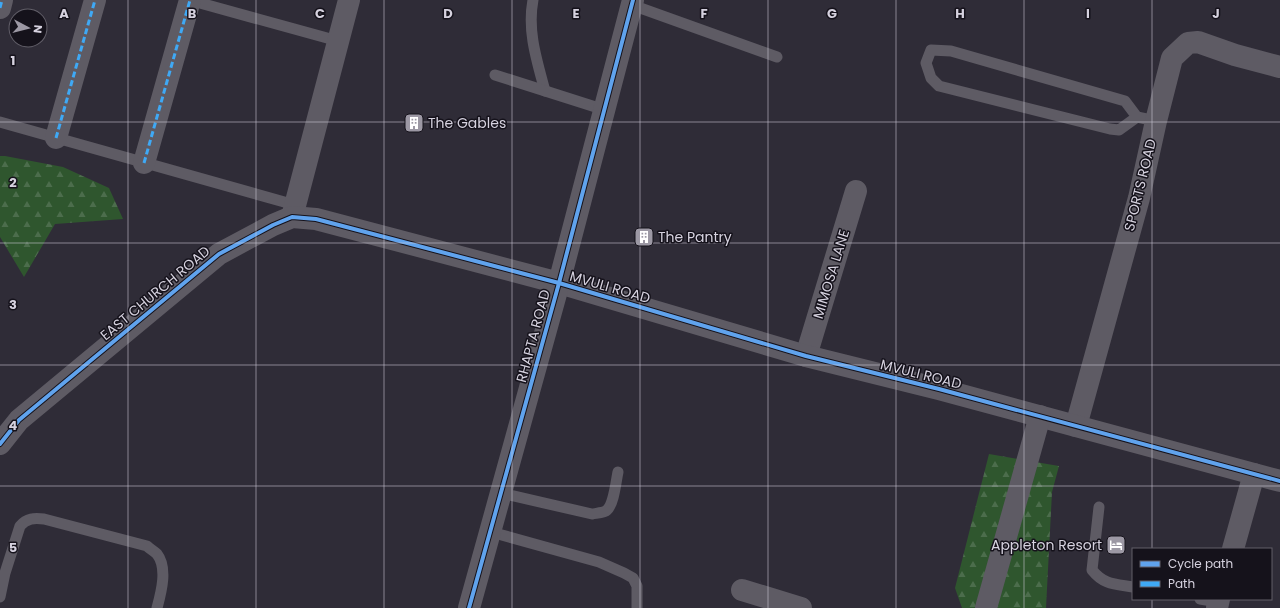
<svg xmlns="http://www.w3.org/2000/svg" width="1280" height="608" viewBox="0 0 1280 608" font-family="Poppins,sans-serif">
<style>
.forest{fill:url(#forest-firs)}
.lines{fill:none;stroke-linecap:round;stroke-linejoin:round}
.lane{stroke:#5e5b64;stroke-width:11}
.street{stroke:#5e5b64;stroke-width:22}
.quiet{stroke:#3fa9f5;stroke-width:3;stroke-dasharray:6 3;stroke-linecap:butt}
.cycleway-casing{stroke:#15121b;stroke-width:6}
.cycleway{stroke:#60a3ed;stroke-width:4}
.grid{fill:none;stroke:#d6d2df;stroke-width:1;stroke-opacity:0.55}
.labels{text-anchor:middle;stroke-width:3;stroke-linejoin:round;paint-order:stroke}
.poi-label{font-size:14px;fill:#d6d2df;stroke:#15121b;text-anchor:start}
.street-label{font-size:14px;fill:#d6d2df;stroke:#15121b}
.grid-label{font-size:13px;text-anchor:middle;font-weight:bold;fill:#d6d2df;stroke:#15121b;stroke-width:3;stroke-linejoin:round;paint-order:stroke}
</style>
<defs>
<pattern id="forest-firs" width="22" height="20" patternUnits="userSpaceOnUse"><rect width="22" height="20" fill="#2f562e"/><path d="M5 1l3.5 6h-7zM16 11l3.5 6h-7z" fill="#4c6d4c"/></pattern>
</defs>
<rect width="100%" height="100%" fill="#2f2c37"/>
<!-- forest -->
<g class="forest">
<polygon points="0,156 5,156 63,167 109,188 123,219 55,224 24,277 0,237"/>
<polygon points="989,454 1059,466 1052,492 1046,608 962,608 955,588"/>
</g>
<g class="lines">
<!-- lane -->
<g class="lane">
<polyline points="189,0 338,41"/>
<path d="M533,0c-6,31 4,61 12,91"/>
<polyline points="632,5 777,57"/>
<polyline points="495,75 605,110"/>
<polyline points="1137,117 1119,130 1110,129 939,86 931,78 926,63 931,50 951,51 1125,101 1137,117 1156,121"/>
<polyline points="0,122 295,205"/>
<path d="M501,493l91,21c5,-1 12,-1 15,-4 7,-6 9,-29 11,-38"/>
<path d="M1099,507l-7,63c12,15 23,14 41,17"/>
<polyline points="491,532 599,562 624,573 633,578 637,586 637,608"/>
<path d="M0,597l5,-24 15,-47c7,-8 14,-8 24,-7l103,27c3,3 7,5 10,8 11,14 4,39 0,54"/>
<polyline points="1200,599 1218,602"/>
</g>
<!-- street -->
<g class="street">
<polyline points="0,8 2,0"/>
<polyline points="56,138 95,0"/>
<polyline points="144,163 190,0"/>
<polyline points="292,217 349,0"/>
<polyline points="806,356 856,191"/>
<polyline points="1076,426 1139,198 1156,121 1172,58 1188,43 1198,42 1235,55 1280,67"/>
<polyline points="0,444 19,420 219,254 273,225 292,217 316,219 559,283 806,356 939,389 1280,481"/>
<polyline points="1233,549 1254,474"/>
<polyline points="742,590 801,608"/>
<polyline points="469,608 559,283 633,0"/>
<polyline points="986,608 1040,416"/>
<polyline points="1217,608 1219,599"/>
</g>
<!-- quiet -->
<g class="quiet">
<polyline points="0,8 2,0"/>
<polyline points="56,138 95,0"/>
<polyline points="144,163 190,0"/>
</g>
<!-- cycleway casing -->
<g class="cycleway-casing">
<g id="cycleway">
<polyline points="0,444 19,420 219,254 273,225 292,217 316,219 559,283 806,356 939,389 1280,481"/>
<polyline points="469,608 559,283 633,0"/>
</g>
</g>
<!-- cycleway -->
<use href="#cycleway" class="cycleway"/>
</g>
<!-- grid -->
<path class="grid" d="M128,0v608M256,0v608M384,0v608M512,0v608M640,0v608M768,0v608M896,0v608M1024,0v608M1152,0v549M0,122h1280M0,243h1280M0,365h1280M0,486h1280M1152,599v9"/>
<!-- icons -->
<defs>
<g id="building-square" transform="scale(1)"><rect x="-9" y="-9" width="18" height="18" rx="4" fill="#9c98a4" stroke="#15121b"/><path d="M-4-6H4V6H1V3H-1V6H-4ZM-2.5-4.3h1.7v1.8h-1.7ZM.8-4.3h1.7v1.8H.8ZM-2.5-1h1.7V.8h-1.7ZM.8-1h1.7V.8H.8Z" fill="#fff"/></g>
<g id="hotel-square" transform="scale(1)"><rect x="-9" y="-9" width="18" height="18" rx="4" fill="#9c98a4" stroke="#15121b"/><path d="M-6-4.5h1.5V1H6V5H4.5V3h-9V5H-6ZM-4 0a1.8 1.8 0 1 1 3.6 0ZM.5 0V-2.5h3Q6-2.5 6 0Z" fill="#fff"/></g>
</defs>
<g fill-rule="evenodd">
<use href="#building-square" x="414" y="123"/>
<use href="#building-square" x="644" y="237"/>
<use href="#hotel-square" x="1116" y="545"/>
</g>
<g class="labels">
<!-- poi labels -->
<g class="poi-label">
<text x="428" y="128">The Gables</text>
<text x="658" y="242">The Pantry</text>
<text x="1102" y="550" text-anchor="end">Appleton Resort</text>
</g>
<!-- street labels -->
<g class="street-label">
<text transform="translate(1140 185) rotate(-76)" y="5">SPORTS ROAD</text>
<text transform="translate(831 274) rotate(-73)" y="5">MIMOSA LANE</text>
<text transform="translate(610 287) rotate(16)" y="5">MVULI ROAD</text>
<text transform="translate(155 293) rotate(-40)" y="5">EAST CHURCH ROAD</text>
<text transform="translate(533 336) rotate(-75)" y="5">RHAPTA ROAD</text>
<text transform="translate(921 374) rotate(14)" y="5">MVULI ROAD</text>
</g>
</g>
<g class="grid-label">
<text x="64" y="18">A</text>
<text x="192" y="18">B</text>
<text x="320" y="18">C</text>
<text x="448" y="18">D</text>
<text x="576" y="18">E</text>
<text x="704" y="18">F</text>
<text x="832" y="18">G</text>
<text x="960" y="18">H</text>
<text x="1088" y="18">I</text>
<text x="1216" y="18">J</text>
<text x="13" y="65">1</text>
<text x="13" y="187">2</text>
<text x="13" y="309">3</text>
<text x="13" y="430">4</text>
<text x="13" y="552">5</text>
</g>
<!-- legend -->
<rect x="1132" y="548" width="140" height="52" fill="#15121b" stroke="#625f69"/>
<rect x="1140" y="561" width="20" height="6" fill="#60a3ed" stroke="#625f69"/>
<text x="1168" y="568" font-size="12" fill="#d6d2df">Cycle path</text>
<rect x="1140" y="581" width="20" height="6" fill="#3fa9f5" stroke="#625f69"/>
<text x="1168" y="588" font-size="12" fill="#d6d2df">Path</text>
<!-- north arrow -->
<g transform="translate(28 28) rotate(97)"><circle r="19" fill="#15121b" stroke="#625f69"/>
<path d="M0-3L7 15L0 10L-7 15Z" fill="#9c98a4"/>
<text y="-6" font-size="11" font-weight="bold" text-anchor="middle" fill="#d6d2df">N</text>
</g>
</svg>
